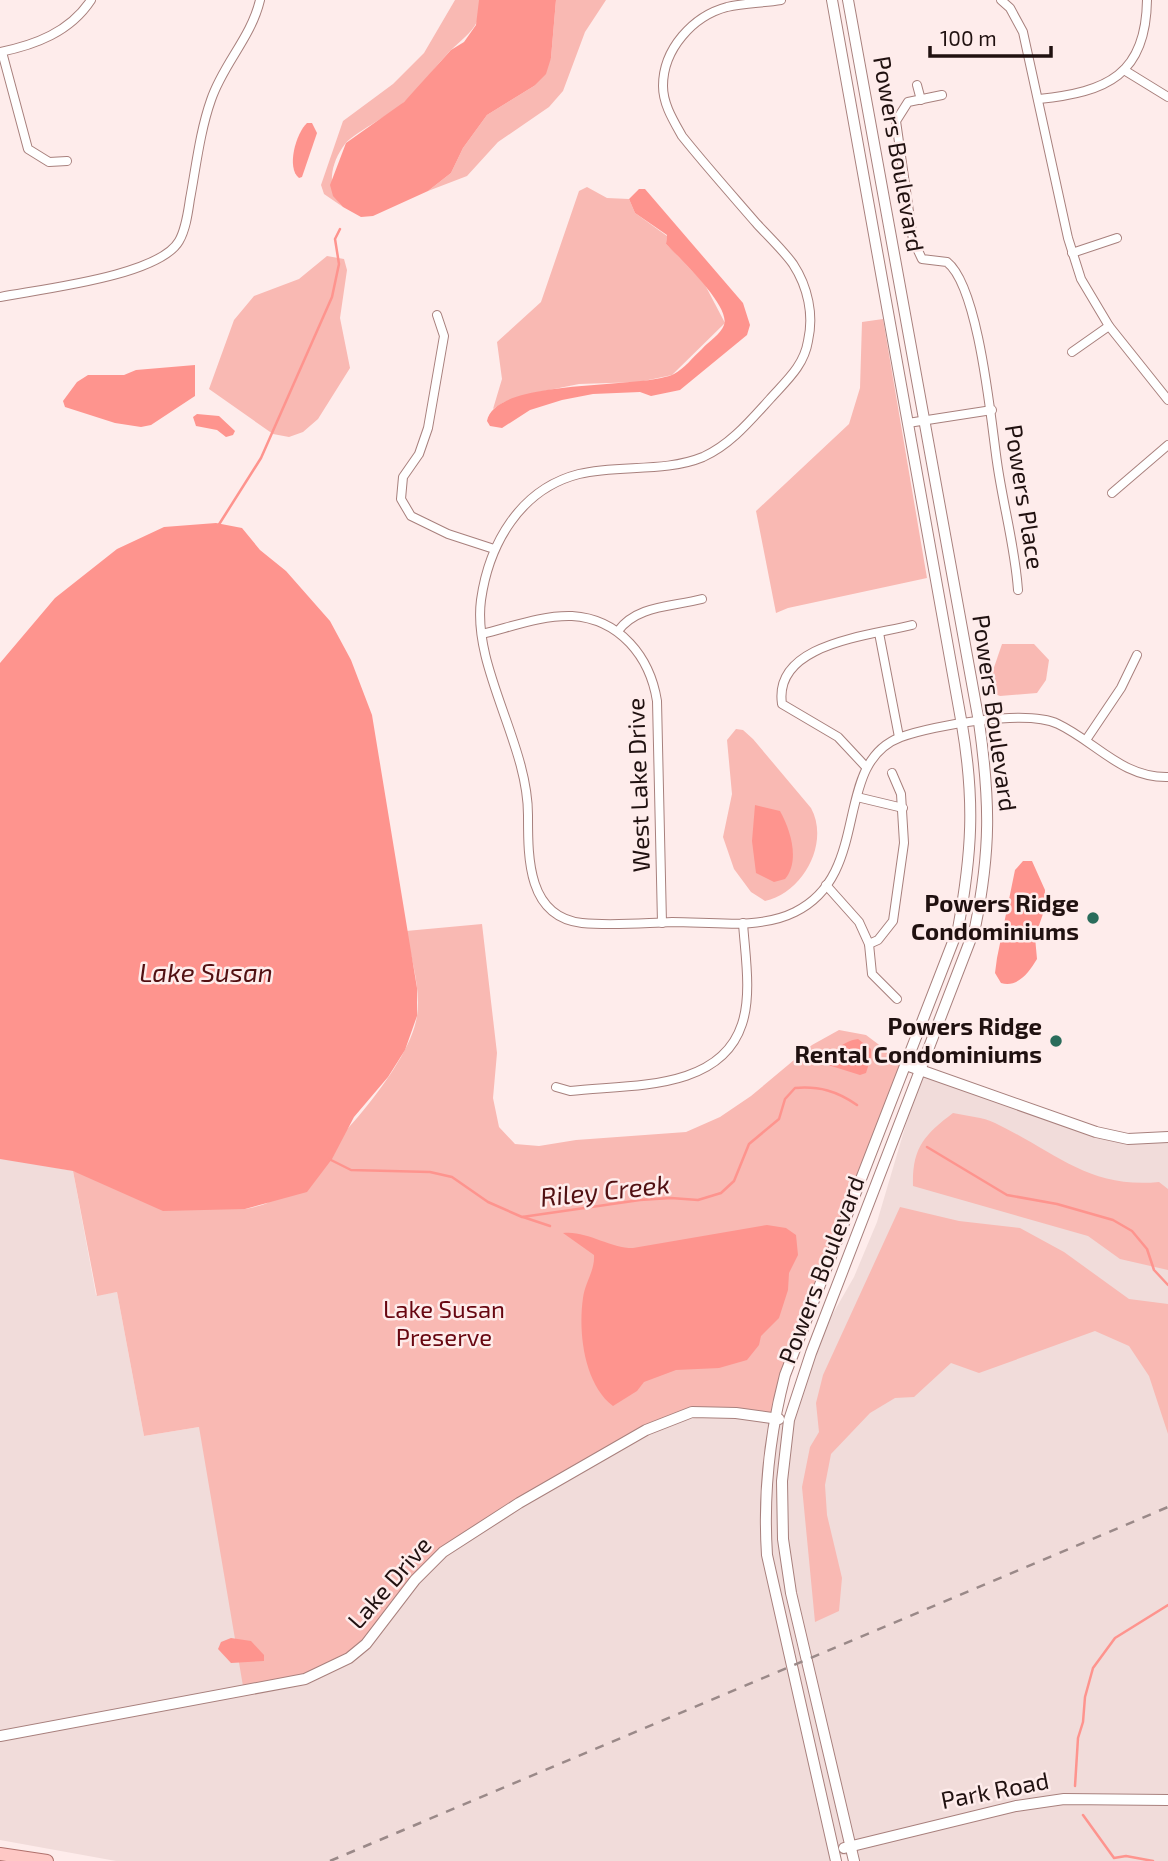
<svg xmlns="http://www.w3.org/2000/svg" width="1168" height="1861" viewBox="0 0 1168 1861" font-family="'Exo 2',sans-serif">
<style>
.built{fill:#f1dcda}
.green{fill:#f9b9b3}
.water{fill:#fe948e}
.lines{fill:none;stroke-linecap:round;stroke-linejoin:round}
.stream{stroke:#fe948e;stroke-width:2.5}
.street-casing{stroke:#a8807d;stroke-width:10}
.secondary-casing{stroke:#a8807d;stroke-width:12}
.primary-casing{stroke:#b0716c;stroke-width:14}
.street{stroke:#fff;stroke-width:8}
.secondary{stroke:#fff;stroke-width:10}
.primary{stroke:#fec8c5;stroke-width:12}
.rail{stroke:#9a8988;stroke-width:2.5;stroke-dasharray:9 9;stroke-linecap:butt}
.poi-dot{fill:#2a6c5b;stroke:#feeceb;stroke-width:2.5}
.labels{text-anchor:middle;stroke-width:5;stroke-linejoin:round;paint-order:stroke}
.street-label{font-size:24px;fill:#201110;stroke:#feeceb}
.poi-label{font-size:24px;font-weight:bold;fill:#201110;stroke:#feeceb;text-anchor:end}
.park-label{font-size:24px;fill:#680711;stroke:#feeceb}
.water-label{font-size:26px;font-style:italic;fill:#511012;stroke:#feeceb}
</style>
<rect width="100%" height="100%" fill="#feeceb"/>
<!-- built -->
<polygon class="built" points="922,1070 1072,1124 1144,1138 1168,1136 1168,1861 854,1861 852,1855 836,1855 836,1861 116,1861 0,1840 0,1157 73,1171 96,1295 117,1292 144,1436 199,1427 443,1552 655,1426 722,1413 789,1420 813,1348 854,1277 877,1222"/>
<!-- green -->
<g class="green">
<path d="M455,0h24c6,25 -15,37 -30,52 -16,17 -29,36 -47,52 -14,12 -48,29 -57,40 -15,20 -19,44 -2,63l-19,-13 -3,-9 22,-64 50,-37 31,-31z"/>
<polygon points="556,0 606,0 585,32 563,91 549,107 498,142 467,176 428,191 451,173 463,148 487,115 534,86 551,58"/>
<polygon points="587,187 607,198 629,199 635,213 667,236 666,244 704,283 725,323 672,375 639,382 579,384 534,393 504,402 493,409 502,379 497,342 541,302 579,191"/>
<polygon points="327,256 344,259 347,270 340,318 350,368 318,419 303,432 289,437 273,434 209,389 234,320 254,296 299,279"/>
<polygon points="883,319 927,578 788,608 776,613 756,511 849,424 860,388 862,322"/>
<polygon points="1002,644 1034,644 1049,660 1046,680 1037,693 1000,696 990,692 988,685"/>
<path d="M736,729l7,1 10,9 58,69c19,35 -8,85 -46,93l-14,-9 -17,-23 -11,-32 9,-43 -5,-54z"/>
<path d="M482,924l15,129 -4,45 6,29 16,17 24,2 37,-6 110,-8 34,-15 31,-21 61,-51 27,-15 27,5 40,30 -132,353 -38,-5 -69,7 -224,132 -77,92 -61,35 -61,13 -45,-265 -55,9 -27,-144 -20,4 -24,-125 172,38c8,-2 19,-3 25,-8 46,-32 139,-130 147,-185 4,-28 -6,-58 -11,-85z"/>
<path d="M953,1113c14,3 30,4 42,10 59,28 93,66 164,59l9,7v81l-48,-11 -32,-23 -175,-50c-1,-38 11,-51 40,-73z"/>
<polygon points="900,1207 959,1221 1020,1228 1064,1252 1129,1299 1168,1304 1168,1434 1149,1376 1129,1346 1095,1331 979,1373 951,1363 914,1397 895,1398 870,1413 831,1454 825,1485 827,1515 842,1578 839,1611 815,1622 802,1487 810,1447 819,1432 816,1403 823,1375"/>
</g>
<!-- water -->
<g class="water">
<polygon points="479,0 556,0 551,58 546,74 534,86 487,115 463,148 451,173 428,191 373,216 361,217 343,207 333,196 330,185 346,143 404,102 451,50 464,42 476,25"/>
<path d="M307,123h5l5,10 -15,44 -3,1c-13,-10 -3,-45 8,-55z"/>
<path d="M639,189h6l98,114 7,22 -3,10 -67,55 -29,6 -11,-4 -47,2 -31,6 -32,10 -28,18 -12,-2 -3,-5c8,-44 154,-31 187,-47 10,-5 19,-17 28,-25 6,-7 19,-15 22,-24 7,-19 -45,-67 -58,-81l1,-9 -32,-22 -6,-14z"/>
<polygon points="195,365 195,396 151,425 141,427 115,423 65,407 63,401 77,382 88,375 124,375 136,370"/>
<polygon points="197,414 219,416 235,431 233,435 226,437 217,430 196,426 193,417"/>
<polygon points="216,523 242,528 260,550 286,571 330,621 351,660 372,715 417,988 417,1016 405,1050 388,1077 354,1117 332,1159 307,1192 245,1209 163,1211 73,1171 0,1159 0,663 55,598 117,549 164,527"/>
<path d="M755,805l25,6c11,20 20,50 5,68l-11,3 -18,-9 -4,-32z"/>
<path d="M1023,861h9l13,29 -1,21 -9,26 2,22c-8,13 -19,29 -36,24l-6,-10 2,-15 18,-88z"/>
<path d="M858,1039l13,10v8l-5,16 -6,2 -32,-10 -2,-5c10,-10 17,-19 32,-21z"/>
<path d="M767,1225l19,3 10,7 2,20 -9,18 -1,17 -9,28 -18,18 -2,9 -12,15 -28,8 -43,2 -32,12 -7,9 -24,15c-29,-22 -35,-74 -30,-108 2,-16 12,-27 11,-43l-31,-22c23,-3 46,15 70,15z"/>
<polygon points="231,1638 251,1641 264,1655 264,1661 231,1663 218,1649 221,1642"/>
</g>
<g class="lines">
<!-- stream -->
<g class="stream">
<polyline points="218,526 261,458 332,297 339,264 335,239 340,229"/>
<polyline points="927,1147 1007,1195 1057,1204 1113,1220 1132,1231 1147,1249 1154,1270 1168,1285"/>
<path d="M329,1159l22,11 79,2 22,5 36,25 34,15 118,-17 31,-2 27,2 23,-7 13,-12 15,-37 30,-25 6,-20 10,-11c24,-2 42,3 62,17"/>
<polyline points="523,1217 550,1226"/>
<polyline points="1075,1786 1078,1738 1083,1722 1085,1697 1093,1668 1115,1638 1168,1605"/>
<polyline points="1083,1815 1114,1858 1126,1856 1153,1861"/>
</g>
<!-- street casing -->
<g class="street-casing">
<g id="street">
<path d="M781,0c-18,3 -37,3 -54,7 -34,9 -64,42 -64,79 0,18 10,34 19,50 24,30 50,59 75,88 12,13 26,26 36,40 15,23 21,51 15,77 -4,25 -22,40 -38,58 -20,22 -40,46 -67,58 -39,16 -84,7 -124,17 -59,15 -90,70 -98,126 -9,68 48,145 47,217 0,42 0,100 54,106 30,3 60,0 90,-1 39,0 87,8 123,-10 78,-38 36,-149 106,-175 33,-12 126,-28 157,-13 38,18 64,54 110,53"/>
<polyline points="1001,0 1010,8 1023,32 1068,238 1081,279 1109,326 1168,400"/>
<path d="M0,52c35,-7 70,-20 91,-52"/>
<polyline points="2,52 28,149 49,162 67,161"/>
<polyline points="1124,70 1168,97"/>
<polyline points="917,85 921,100"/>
<path d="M942,95l-34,7 -12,19 17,119 9,19 25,3c32,25 44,159 50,200 6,43 18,85 21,128"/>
<path d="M1039,99c68,-7 107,-24 108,-99"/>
<polyline points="1072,253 1117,238"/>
<path d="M0,297c41,-8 159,-21 179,-56 7,-12 9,-29 11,-42 6,-32 10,-68 21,-99 12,-36 40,-62 49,-100"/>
<polyline points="437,315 444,336 428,428 419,454 403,477 401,499 411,516 448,534 494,549"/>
<polyline points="1072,352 1109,326"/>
<polyline points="908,423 992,410"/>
<polyline points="1112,493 1168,445"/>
<path d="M618,631c19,-26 54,-24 84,-32"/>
<polyline points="879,633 899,737"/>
<path d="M482,634c29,-7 60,-19 90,-18 48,3 78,41 85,85l5,222"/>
<polyline points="1086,740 1121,688 1137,655"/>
<path d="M866,767l-28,-30 -56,-33c-9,-61 88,-68 130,-79"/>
<polyline points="857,797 903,808"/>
<polyline points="826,885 859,922 869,944 872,974 897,999"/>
<polyline points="869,944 878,940 893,921 904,843 901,794 892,773"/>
<path d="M556,1087l14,4c58,-7 150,1 172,-67 10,-30 3,-70 1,-101"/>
</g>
</g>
<!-- secondary casing -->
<g class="secondary-casing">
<g id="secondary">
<path d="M832,0l130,725c13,76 10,128 -4,204l-173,446c-16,61 -22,118 -18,180l69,306"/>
<path d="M848,0l131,722c11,79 12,127 -4,206l-164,425 -22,67 -7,61 1,58 8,54 63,268"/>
<polyline points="906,1065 1096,1132 1128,1139 1168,1137"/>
<polyline points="0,1736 305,1679 349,1658 366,1644 415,1580 443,1552 519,1503 646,1430 692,1412 736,1413 779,1419"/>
<polyline points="844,1848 1016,1806 1064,1799 1168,1800"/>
</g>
</g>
<!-- primary casing -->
<g class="primary-casing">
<polyline id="primary" points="0,1854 47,1861"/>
</g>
<!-- street -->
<use href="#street" class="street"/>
<!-- secondary -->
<use href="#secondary" class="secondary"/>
<!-- primary -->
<use href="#primary" class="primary"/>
<!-- rail -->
<polyline class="rail" points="330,1861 1168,1507"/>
</g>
<!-- markers -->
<g class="poi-dot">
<circle cx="1093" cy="918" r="7"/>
<circle cx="1056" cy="1041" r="7"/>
</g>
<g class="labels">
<!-- street labels -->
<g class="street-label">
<text transform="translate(898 154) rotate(80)" y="8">Powers Boulevard</text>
<text transform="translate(1024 497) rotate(81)" y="8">Powers Place</text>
<text transform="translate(994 713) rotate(82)" y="8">Powers Boulevard</text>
<text transform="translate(639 785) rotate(-92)" y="8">West Lake Drive</text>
<text transform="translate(822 1270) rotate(-69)" y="8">Powers Boulevard</text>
<text transform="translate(390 1583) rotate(-49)" y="8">Lake Drive</text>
<text transform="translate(995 1791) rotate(-11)" y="8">Park Road</text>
</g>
<!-- poi labels -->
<g class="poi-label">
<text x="1079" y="912">Powers Ridge<tspan x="1079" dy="28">Condominiums</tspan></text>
<text x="1042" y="1035">Powers Ridge<tspan x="1042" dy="28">Rental Condominiums</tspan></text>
</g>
<!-- park labels -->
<g class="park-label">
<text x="444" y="1318">Lake Susan<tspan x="444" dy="28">Preserve</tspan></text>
</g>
<!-- water labels -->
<g class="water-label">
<text x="206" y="982">Lake Susan</text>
<text transform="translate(605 1191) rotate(-6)" y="9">Riley Creek</text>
</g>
</g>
<!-- scale -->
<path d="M930 46v10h121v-10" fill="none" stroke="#201110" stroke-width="3.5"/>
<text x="940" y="46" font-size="21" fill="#201110" stroke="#feeceb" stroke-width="5" paint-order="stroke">100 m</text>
</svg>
